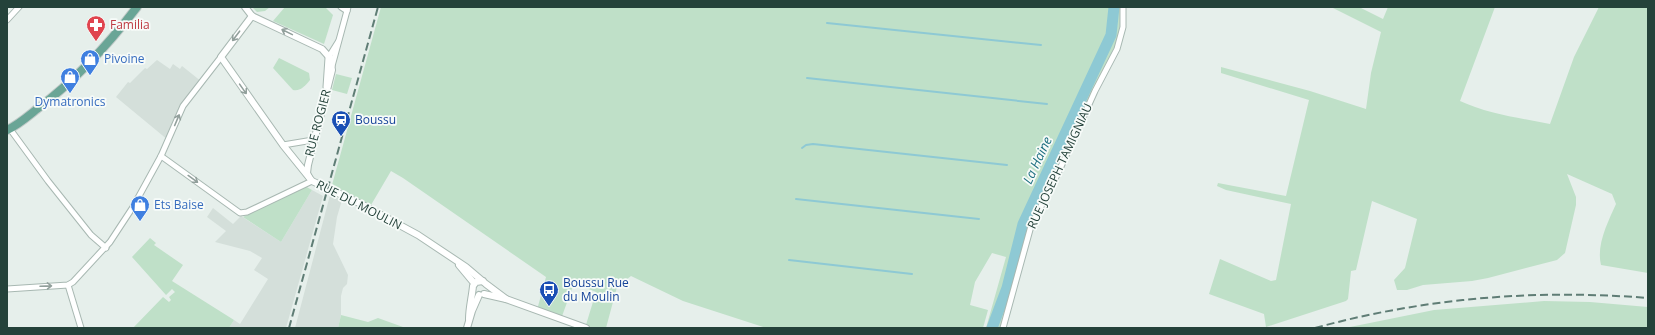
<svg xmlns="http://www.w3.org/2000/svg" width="1655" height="335" viewBox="0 0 1655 335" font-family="'Open Sans',sans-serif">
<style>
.built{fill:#d4dfda}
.green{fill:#bfe0c8}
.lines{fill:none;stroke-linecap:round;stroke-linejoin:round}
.stream{stroke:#8ec9d4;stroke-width:2}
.river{stroke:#8ec9d4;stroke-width:11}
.minor-casing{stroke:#a8b8b2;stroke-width:7}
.tertiary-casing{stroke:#a8b8b2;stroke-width:8}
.primary-casing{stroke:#c2cac8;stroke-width:10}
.minor{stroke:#fff;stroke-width:5}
.tertiary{stroke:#fff;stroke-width:6}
.primary{stroke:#6aa596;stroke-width:8}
.rail{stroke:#5f7d75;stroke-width:2;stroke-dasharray:8 4;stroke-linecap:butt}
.oneway{stroke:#92a09c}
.labels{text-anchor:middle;stroke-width:3.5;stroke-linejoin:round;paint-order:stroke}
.health-label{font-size:12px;fill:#be3a42;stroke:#f7fbf9;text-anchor:start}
.shop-label{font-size:12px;fill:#366cbe;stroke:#f7fbf9;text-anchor:start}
.transit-label{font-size:12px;fill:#164399;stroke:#f7fbf9;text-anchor:start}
.street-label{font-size:12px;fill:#24423a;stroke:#f7fbf9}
.water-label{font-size:13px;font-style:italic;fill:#1c6f80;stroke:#f7fbf9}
</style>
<rect width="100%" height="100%" fill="#e6efeb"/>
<!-- built -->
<g class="built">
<polygon points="157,60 170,69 173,64 180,69 182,66 202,82 183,106 168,140 116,97 128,82 130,83 145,68 147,69"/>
<polygon points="312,190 323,196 286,328 229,328 234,320 240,324 268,279 254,270 262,258 250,251 215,242 226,231 207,217 213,208 233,224 241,216 281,242"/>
<polygon points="330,195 342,200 337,217 333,244 348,275 347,284 343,288 341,296 341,315 338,328 295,328"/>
</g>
<!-- green -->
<g class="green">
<polygon points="252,7 270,7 265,11 257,12"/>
<polygon points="285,7 325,7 333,15 324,44 273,21"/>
<polygon points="381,7 1121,7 1121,22 1115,48 1057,172 1029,224 1001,328 986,328 1006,257 992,253 975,282 970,305 988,310 983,328 766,328 683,301 631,276 617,287 606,328 585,328 596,292 574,283 561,319 537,310 546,277 403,178 391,171 371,205 332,185"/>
<path d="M1331,7h28l24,12 5,-12h107l-35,94c28,13 60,17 90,23l24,-67 25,-50h49v266l-47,-8c-5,-20 7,-43 15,-61l-4,-10 -45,-20 9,23v8l-11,48 -8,7 -69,18 -16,3 -49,4 -16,5h-10l-3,-10 11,-12 12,-49 -45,-18 -16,69 -5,1 -3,28 -2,2 -80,26 -2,-13 -55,-20 11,-35 51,22 5,-1 15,-76 -65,-14 -9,-4 1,-3 68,13 23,-96 -88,-27v-6l89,24 56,18 5,-36 10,-41z"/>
<path d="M279,58l30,15 1,7c-4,5 -10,12 -17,10l-20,-22z"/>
<polygon points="336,74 352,78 347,94 332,90"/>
<polygon points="305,186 312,190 281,242 243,217"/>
<polygon points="150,238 156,243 154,245 183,265 172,281 234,320 229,328 133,328 163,297 169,302 171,300 169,297 175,292 172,289 166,295 132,257"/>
<polygon points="1544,301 1590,302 1648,307 1648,328 1345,328 1434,310"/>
<polygon points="341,315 368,322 378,318 403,327 338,328"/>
</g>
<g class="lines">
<!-- stream -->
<g class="stream">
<polyline points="827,23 1041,45"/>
<polyline points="807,78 1047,104"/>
<polyline points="802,148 806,145 813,144 1007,165"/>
<polyline points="796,199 979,219"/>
<polyline points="789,260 912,274"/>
</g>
<!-- river -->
<polyline class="river" points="992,328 1007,288 1023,224 1111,35 1114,7"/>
<!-- minor casing -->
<g class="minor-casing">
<g id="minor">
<polyline points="341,7 347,11"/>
<polyline points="7,20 19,7"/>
<polyline points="332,66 348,7"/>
<polyline points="326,87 328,58 338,42"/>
<polyline points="10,129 48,181 91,235 106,248"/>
<polyline points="283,145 313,140"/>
<polyline points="161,156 240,213 247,212 312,181"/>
<polyline points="68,285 81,328"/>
<polyline points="7,289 68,285 73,282 110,242 133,207 161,156 183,106 221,57"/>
<polyline points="1003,328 1031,226 1059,171 1095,91 1117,49 1123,27 1123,7"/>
</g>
</g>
<!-- tertiary casing -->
<g class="tertiary-casing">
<g id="tertiary">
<polyline points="245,7 252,16 322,49 330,58 332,70 308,165 307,173 309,177"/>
<polyline points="252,16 221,57 283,145 312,181 359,203 418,235 466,267 486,284 506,299"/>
<polyline points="459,265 474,283"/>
<polyline points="484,294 506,299 586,328"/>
<path d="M469,319c0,-11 3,-22 4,-33l3,-4 7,-1"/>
<polyline points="467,328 472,311 479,295"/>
</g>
</g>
<!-- primary casing -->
<g class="primary-casing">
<path id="primary" d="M7,130c11,-5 20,-13 30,-21 39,-29 71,-64 100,-102"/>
</g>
<!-- minor -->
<use href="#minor" class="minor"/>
<!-- tertiary -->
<use href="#tertiary" class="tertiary"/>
<!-- primary -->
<use href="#primary" class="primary"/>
<!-- rail -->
<g class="rail">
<polyline points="289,328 378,7"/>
<path d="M1315,328c109,-30 220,-39 333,-30"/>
</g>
</g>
<!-- one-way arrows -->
<defs><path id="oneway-shaft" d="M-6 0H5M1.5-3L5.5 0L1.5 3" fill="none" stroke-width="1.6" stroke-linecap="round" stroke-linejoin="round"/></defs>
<g class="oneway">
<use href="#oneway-shaft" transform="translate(287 32) rotate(-154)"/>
<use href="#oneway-shaft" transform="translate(236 36) rotate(127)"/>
<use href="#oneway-shaft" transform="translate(243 89) rotate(55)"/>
<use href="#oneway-shaft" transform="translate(177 120) rotate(-67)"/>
<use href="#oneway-shaft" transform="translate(193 179) rotate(36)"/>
<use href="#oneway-shaft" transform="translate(46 286) rotate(-2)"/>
</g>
<!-- icons -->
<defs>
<g id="pharmacy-pin" transform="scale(1)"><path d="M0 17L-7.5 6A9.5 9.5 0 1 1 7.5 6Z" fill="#e0444e" stroke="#f7fbf9"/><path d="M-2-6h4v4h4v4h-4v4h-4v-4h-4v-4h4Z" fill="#fff"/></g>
<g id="shop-pin" transform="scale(1)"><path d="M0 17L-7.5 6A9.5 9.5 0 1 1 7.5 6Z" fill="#3f7fe0" stroke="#f7fbf9"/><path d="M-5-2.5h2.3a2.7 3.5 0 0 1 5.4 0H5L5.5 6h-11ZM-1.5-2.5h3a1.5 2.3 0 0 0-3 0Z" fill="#fff"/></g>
<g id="station-pin" transform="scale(1)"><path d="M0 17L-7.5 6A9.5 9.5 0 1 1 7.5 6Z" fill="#1a4fb4" stroke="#f7fbf9"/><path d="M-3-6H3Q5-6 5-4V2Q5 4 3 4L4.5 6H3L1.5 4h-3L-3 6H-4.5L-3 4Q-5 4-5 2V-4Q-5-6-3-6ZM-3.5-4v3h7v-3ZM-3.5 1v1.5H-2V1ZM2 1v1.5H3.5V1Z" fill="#fff"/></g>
<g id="bus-pin" transform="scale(1)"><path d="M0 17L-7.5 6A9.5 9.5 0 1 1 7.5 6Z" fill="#1a4fb4" stroke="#f7fbf9"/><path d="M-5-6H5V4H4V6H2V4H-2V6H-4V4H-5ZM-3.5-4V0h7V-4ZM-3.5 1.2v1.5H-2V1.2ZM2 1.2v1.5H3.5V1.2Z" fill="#fff"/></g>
</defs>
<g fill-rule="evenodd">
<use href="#pharmacy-pin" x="96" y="25"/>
<use href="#shop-pin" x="90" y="59"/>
<use href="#shop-pin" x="70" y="77"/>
<use href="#station-pin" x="341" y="120"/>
<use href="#shop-pin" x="140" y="205"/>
<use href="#bus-pin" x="549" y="290"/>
</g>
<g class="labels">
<!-- health labels -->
<g class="health-label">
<text x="110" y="29">Familia</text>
</g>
<!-- shop labels -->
<g class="shop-label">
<text x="104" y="63">Pivoine</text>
<text x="70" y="106" text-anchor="middle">Dymatronics</text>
<text x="154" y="209">Ets Baise</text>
</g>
<!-- transit labels -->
<g class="transit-label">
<text x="355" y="124">Boussu</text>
<text x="563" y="287">Boussu Rue<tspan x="563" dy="14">du Moulin</tspan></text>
</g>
<!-- street labels -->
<g class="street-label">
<text transform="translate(318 123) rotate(-75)" y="4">RUE ROGIER</text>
<text transform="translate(1060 166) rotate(-65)" y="4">RUE JOSEPH TAMIGNIAU</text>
<text transform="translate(359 205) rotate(27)" y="4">RUE DU MOULIN</text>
</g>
<!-- water labels -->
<g class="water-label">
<text transform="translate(1037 160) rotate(-65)" y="5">La Haine</text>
</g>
</g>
<!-- border -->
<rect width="1655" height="335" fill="none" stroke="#24423a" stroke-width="16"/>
</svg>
